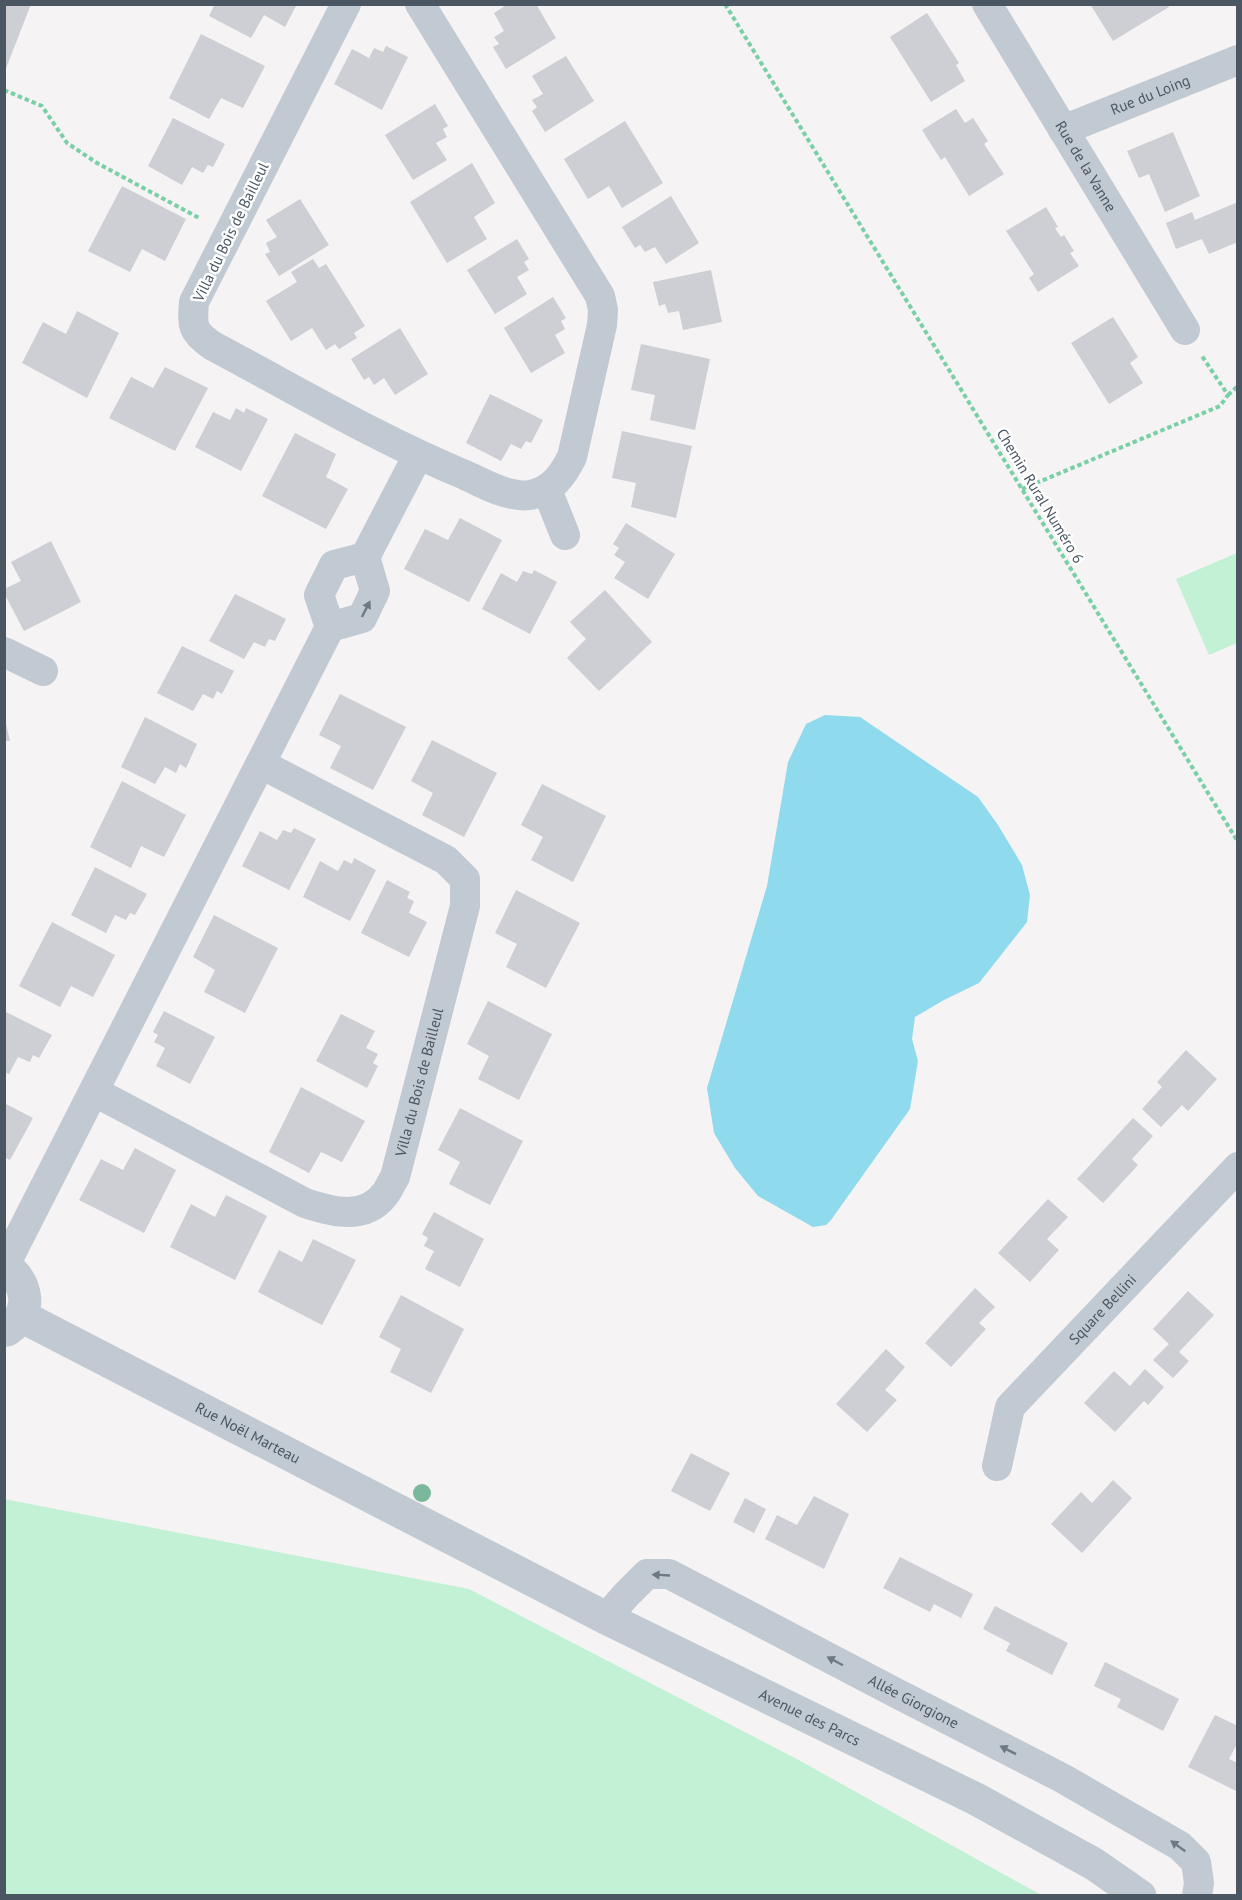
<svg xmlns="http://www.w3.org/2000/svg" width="1242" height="1900" viewBox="0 0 1242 1900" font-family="'PT Sans',sans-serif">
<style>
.green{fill:#c3f1d5}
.water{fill:#90daee}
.building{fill:#cdcfd5}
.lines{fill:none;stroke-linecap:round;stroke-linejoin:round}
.path{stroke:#7ad0a6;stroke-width:4;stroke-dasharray:4.5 3;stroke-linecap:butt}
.minor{stroke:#c1cad2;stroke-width:30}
.tertiary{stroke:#c1cad2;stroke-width:33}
.tree{fill:#7bb799}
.oneway{fill:#6e7983}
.labels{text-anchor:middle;stroke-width:5;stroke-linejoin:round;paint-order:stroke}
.street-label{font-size:15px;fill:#4a5661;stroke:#fff}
</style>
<rect width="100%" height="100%" fill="#f5f3f3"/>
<!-- green -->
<g class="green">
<polygon points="1237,553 1237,643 1209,655 1176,579"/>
<polygon points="4,1499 469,1589 795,1758 1041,1895 5,1895"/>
</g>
<!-- water -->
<polygon class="water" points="825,715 860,717 978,797 998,825 1022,865 1030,895 1027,922 979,983 944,1000 915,1017 912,1039 918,1061 910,1109 831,1220 826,1225 813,1227 758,1196 735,1168 714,1133 707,1088 767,886 788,762 806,724"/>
<!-- building -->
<g class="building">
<polygon points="4,4 31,4 5,71 4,71"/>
<polygon points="215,4 297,4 285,27 264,15 251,38 209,16"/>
<polygon points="508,4 536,4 556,38 506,69 493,47 499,44 494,37 504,31 494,13"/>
<polygon points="1090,4 1168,4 1169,7 1113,41"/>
<polygon points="927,13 959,63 956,65 965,81 931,102 890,37"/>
<polygon points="201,34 265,66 243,108 221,98 209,119 169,98"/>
<polygon points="386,46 408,57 382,110 334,84 352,49 369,58 374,48 383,52"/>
<polygon points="566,56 594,101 545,132 532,111 537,107 532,100 543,94 532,76"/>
<polygon points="435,104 448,126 443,129 447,137 436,143 447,160 413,180 385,135"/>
<polygon points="956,109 965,123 973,118 988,141 984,144 1004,174 969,196 945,157 941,160 922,130"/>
<polygon points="173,118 225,144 213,167 208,165 203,173 192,167 182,185 148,166"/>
<polygon points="625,121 663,183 622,208 609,186 588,199 564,159"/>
<polygon points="1173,132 1200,196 1165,212 1149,174 1139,178 1127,151"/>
<polygon points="472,163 495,203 474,217 487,239 447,263 410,202"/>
<polygon points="122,186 186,219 165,261 142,249 130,272 88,251"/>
<polygon points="671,196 699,243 666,264 655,247 645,252 640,245 635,248 622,227"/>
<polygon points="300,199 329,245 279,276 265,254 270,252 266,243 277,237 266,220"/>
<polygon points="1238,202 1238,242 1209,254 1202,239 1176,249 1166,223 1192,212 1195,220"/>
<polygon points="1046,207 1058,227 1055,228 1061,237 1064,235 1074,251 1070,253 1079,266 1038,292 1029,278 1034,274 1006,231"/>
<polygon points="517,239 529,259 524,262 529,270 517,277 527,294 495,314 467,270"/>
<polygon points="313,259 319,268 326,264 365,326 354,333 357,338 339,349 335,344 326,350 312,328 291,341 266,301 297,282 291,272"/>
<polygon points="711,270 722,322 683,330 679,311 668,313 665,304 659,306 653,282"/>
<polygon points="553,297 566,318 561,321 565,329 555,335 565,353 531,373 504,328"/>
<polygon points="77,311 119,333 87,398 22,363 43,322 66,334"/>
<polygon points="1113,317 1138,357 1130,363 1143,383 1109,404 1071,343"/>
<polygon points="400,328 428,374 395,395 384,378 374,385 369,377 364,380 351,359"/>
<polygon points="641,344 710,359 695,430 650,420 655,395 631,390"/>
<polygon points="165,367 208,388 175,451 109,418 131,377 153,388"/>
<polygon points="490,394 543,420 531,443 526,441 521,449 511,444 501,461 466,443"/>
<polygon points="236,408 244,413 246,408 268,419 241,471 195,447 213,412 230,420"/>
<polygon points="622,431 692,446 676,518 631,507 636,483 612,478"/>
<polygon points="295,433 336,454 326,477 348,489 326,529 262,496"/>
<polygon points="460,518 502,540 469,602 404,569 425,529 448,540"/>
<polygon points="626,523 675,554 648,599 614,578 625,562 614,555 619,548 613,544"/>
<polygon points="51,541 81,602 24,631 4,593 4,589 21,581 11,562"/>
<polygon points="534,570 557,582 530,634 482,609 501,573 517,582 523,571 532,574"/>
<polygon points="605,590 652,642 599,691 567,658 586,639 570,622"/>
<polygon points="235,594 286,619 275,641 269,639 265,647 254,642 244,659 209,641"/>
<polygon points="182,646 234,671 222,694 217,691 213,699 203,694 193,711 157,693"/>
<polygon points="340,694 406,727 373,790 330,768 341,746 319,735"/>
<polygon points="4,715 10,741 4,741"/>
<polygon points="145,717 197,744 186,768 180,764 176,773 165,767 155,784 121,767"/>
<polygon points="432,740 497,773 464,837 422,815 433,793 411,781"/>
<polygon points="122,781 186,815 164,857 141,846 131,868 90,847"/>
<polygon points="542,784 606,816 573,882 531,860 543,837 521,825"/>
<polygon points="294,828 316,839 289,890 242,866 260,831 277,840 283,830 291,833"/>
<polygon points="354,858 376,870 350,921 303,897 320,861 338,871 344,860 352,864"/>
<polygon points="95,867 147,894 135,915 130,913 126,920 115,915 106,933 71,915"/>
<polygon points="387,880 410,892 407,898 414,901 409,913 427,922 409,957 361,933"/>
<polygon points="516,890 580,923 546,988 506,967 517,944 495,933"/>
<polygon points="214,915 278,948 245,1013 204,992 215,970 193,957"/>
<polygon points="52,922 115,955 93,997 71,986 60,1007 19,986"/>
<polygon points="488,1001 552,1034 519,1100 478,1079 489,1056 467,1044"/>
<polygon points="4,1011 52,1035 39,1058 33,1055 30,1062 18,1057 9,1074 4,1072"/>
<polygon points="164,1011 215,1037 190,1084 156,1066 165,1048 154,1042 158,1035 153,1032"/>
<polygon points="341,1014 375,1031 366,1048 378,1054 373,1063 378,1066 367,1088 316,1061"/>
<polygon points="1186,1050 1217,1079 1188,1111 1182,1105 1161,1127 1142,1109 1162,1087 1157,1082"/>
<polygon points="301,1087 365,1121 342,1162 321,1152 309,1173 269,1152"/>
<polygon points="4,1103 33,1118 10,1160 4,1157"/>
<polygon points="460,1108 523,1141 490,1205 449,1184 460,1162 438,1150"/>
<polygon points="1133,1118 1153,1136 1132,1159 1138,1165 1103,1203 1077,1179"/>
<polygon points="135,1148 176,1170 144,1233 79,1200 101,1159 123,1170"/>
<polygon points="226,1195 267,1216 235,1280 170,1247 191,1204 215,1217"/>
<polygon points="1048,1199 1068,1217 1047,1239 1059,1250 1030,1282 998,1253"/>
<polygon points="434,1212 484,1239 460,1287 425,1269 434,1251 424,1246 428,1238 422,1234"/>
<polygon points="313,1239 356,1260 322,1325 258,1292 279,1250 302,1262"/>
<polygon points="975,1288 995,1307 979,1323 986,1329 951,1367 925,1343"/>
<polygon points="1188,1291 1214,1315 1179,1352 1189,1361 1173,1378 1153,1360 1169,1344 1153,1329"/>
<polygon points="401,1295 464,1329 431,1393 390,1372 401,1349 379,1337"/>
<polygon points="886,1349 905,1367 885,1390 897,1400 867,1432 836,1404"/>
<polygon points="1145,1369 1164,1387 1148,1405 1144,1401 1115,1432 1084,1403 1114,1371 1130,1386"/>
<polygon points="691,1453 730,1473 710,1511 671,1491"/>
<polygon points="1113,1480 1132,1498 1082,1553 1051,1524 1081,1492 1092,1503"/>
<polygon points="814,1496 849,1514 824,1569 765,1539 777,1515 797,1525"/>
<polygon points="745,1498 766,1509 754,1533 733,1522"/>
<polygon points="900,1557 973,1594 961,1618 934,1604 930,1612 883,1588"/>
<polygon points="995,1606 1068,1643 1052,1675 1006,1651 1010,1643 983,1629"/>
<polygon points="1105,1662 1179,1699 1163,1731 1117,1707 1121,1699 1094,1686"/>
<polygon points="1215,1715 1238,1726 1238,1742 1229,1759 1238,1763 1238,1792 1188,1767"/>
</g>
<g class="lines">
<!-- path -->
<g class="path">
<polyline points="725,4 1238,842"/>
<polyline points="4,90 42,106 67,143 97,163 201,219"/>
<polyline points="1228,395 1238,386"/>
<polyline points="1022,489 1220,406 1228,395 1202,356"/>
</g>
<!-- minor -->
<g class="minor">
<path d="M346,4l-152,298c-2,24 -2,30 19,44 83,44 165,93 252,129 20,9 43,23 65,20 22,-4 33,-20 42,-38l30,-132 1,-15 -3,-14 -180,-292"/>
<path id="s1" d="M987,4l198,326"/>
<path id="s2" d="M1063,130l175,-70"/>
<polyline points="547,490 565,535"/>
<polyline points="365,557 334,565 319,595 330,627 362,618 375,591 365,557 418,455"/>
<polyline points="4,652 43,671"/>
<path id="s3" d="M95,1092l210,111c27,9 60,18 80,-9 4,-5 6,-11 10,-17l70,-271v-27l-19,-19 -185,-96"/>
<polyline points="5,1265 330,627"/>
<path id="s4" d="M997,1466l13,-59 228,-240"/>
<path id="s5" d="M606,1618l20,-23 21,-21h22l229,120 164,84 118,68 16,16 3,21 -2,13"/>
</g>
<!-- tertiary -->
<g class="tertiary">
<path d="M4,1265c24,18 30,47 3,65"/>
<path id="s6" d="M21,1316l585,302 370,181 118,65 46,32"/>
</g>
</g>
<!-- trees -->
<circle class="tree" cx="422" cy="1493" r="9"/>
<!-- one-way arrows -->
<defs><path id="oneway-solid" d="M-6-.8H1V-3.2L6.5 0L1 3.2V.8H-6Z" transform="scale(1.5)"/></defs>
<g class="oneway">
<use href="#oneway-solid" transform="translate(366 609) rotate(-63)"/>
<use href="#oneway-solid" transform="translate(661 1575) rotate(-177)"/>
<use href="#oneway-solid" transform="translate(835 1661) rotate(-152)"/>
<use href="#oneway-solid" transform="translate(1008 1750) rotate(-153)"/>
<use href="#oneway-solid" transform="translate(1178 1846) rotate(-144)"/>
</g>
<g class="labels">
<!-- street labels -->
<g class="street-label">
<text dy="5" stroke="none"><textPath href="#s2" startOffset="94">Rue du Loing</textPath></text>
<text dy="5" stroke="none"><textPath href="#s1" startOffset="190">Rue de la Vanne</textPath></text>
<text transform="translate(231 232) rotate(-64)" y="5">Villa du Bois de Bailleul</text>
<text transform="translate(1040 496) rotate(59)" y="5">Chemin Rural Numéro 6</text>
<text dy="5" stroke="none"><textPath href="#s3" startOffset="442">Villa du Bois de Bailleul</textPath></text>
<text dy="5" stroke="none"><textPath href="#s4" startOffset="195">Square Bellini</textPath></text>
<text dy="5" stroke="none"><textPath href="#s6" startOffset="255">Rue Noël Marteau</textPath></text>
<text dy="5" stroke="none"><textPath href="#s5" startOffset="358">Allée Giorgione</textPath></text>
<text dy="5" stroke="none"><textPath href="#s6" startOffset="885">Avenue des Parcs</textPath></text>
</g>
</g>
<!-- border -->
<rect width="1242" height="1900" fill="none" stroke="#4a5661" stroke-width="12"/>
</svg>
